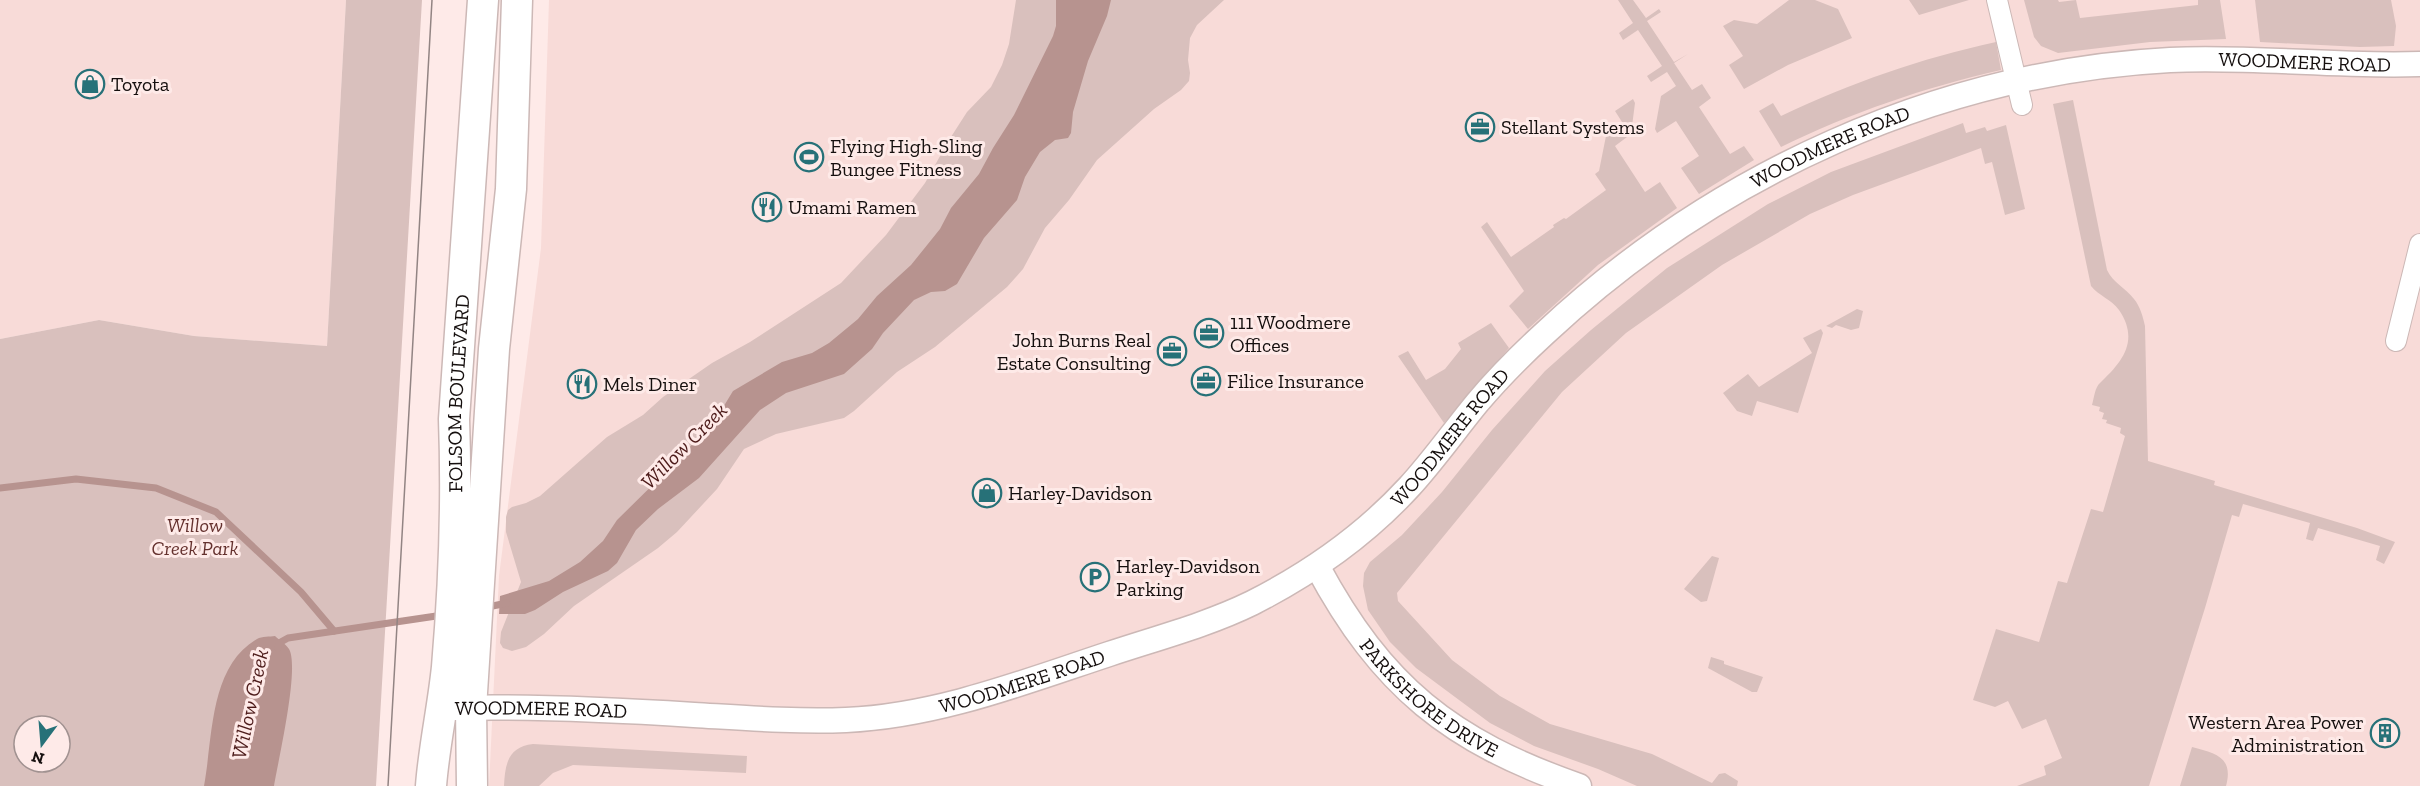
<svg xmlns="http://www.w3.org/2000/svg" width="2420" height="786" viewBox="0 0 2420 786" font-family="'Zilla Slab',serif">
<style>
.built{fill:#f8dbd8}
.green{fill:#d9c0bd;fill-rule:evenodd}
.water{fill:#b7938f}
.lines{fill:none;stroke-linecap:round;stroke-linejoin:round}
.stream{stroke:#b7938f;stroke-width:7}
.minor-casing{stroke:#ccb8b6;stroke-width:22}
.tertiary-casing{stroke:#ccb8b6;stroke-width:27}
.primary-casing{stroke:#ccb8b6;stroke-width:33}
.minor{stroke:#fff;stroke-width:20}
.tertiary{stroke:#fff;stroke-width:24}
.primary{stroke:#fff;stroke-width:30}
.tram{stroke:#928483;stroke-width:1.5}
.labels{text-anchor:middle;stroke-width:6;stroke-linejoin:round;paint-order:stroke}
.street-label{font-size:20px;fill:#150f0e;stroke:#feeae8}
.poi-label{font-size:20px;fill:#150f0e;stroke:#feeae8;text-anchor:start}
.park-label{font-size:20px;font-style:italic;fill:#64302d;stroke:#feeae8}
.water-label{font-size:21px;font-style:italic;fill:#4d1b1a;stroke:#feeae8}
</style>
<rect width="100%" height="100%" fill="#feeae8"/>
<!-- built -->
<g class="built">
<polygon points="0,0 346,0 327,346 194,336 99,320 0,339"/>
<polygon points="549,0 2420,0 2420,786 489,786 499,576 541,248"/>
</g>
<!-- green -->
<g class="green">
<path d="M346,0h76l-46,786h-376v-447l99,-19 95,16 133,10zM24,726h36v36h-36z"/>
<polygon points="1016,0 1224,0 1197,25 1190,38 1188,60 1190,73 1189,81 1181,90 1154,109 1097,160 1069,200 1045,228 1023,269 1007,287 935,347 897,372 854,411 844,418 776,434 744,449 717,489 677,532 658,548 574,606 544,634 526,647 512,651 503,648 500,643 501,632 521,582 506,532 506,517 508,510 512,507 526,503 540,496 607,437 643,415 663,397 712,363 750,342 841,283 886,235 925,183 949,140 967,112 991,87 1002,65 1009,44"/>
<polygon points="1618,0 1633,0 1646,18 1659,9 1661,12 1647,21 1674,62 1688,54 1674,63 1692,90 1702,84 1711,98 1699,107 1730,154 1744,146 1754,160 1699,194 1681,168 1699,156 1676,121 1657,133 1655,129 1661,96 1676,86 1667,72 1651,82 1647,76 1662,66 1638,30 1623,40 1619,33 1633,23"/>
<polygon points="1789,0 1815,0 1838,9 1852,38 1788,65 1744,89 1729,65 1743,56 1723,26 1734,20 1757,24"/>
<polygon points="1909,0 1969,0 1919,15"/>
<polygon points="2024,0 2058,0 2059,2 2076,0 2080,18 2198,5 2198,0 2220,0 2226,39 2150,42 2058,53 2041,46 2034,37"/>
<polygon points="2255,0 2391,0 2396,26 2394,46 2360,47 2260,42"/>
<path d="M1996,42l5,28c-75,17 -151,43 -220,77l-22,-36 14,-8 8,13c72,-34 138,-57 215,-74z"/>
<polygon points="1633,99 1635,103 1631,134 1615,146 1645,192 1660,182 1677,208 1598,265 1528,329 1509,306 1524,291 1481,227 1487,222 1511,257 1554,227 1553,225 1564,218 1566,219 1606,190 1595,174 1599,171 1606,136 1604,134 1622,122 1615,111"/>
<path d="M2073,100l34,170c6,13 19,18 27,29 6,7 9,18 11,27l3,135 67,20 -1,4 143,43 38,14 -11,22 -8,-4 4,-14 -62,-18 -5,13 -7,-2 4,-16 -67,-19 -4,13 -7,-2 -27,93 -56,178h-132l29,-11 -2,-9 18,-8 -16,-39 -24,10 -14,-28 -13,6 -22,-7 23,-71 43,13 19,-61 9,2 24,-74 12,3 22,-76 -5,-3 1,-5 -15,-5 1,-3 -5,-1 2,-6 -5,-2 1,-4 -8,-2c2,-7 3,-18 8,-22 22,-21 40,-42 19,-73 -8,-11 -20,-14 -28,-24l-38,-182z"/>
<polygon points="1963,123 1966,133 1985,127 1987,131 2006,125 2025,209 2005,215 1992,162 1985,164 1981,148 1853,195 1810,214 1722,265 1626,333 1562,392 1397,593 1398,601 1452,660 1500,696 1550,724 1652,754 1712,783 1719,774 1725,773 1738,781 1737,786 1637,786 1598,769 1534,746 1490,723 1416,668 1390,642 1368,610 1363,586 1364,573 1370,562 1402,535 1442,492 1492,430 1545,371 1591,330 1667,268 1768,204 1831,172"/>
<polygon points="1857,309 1863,311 1859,328 1851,330 1836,325 1832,328 1826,326"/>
<polygon points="1491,323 1509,348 1444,423 1398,356 1408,351 1426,380 1445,369 1461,349 1458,343"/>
<polygon points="1821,329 1823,333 1798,413 1757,401 1752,416 1737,411 1723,393 1748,374 1759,387 1812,353 1803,338"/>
<polygon points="1712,556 1719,558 1707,601 1701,602 1684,589"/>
<polygon points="1711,657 1724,661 1724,664 1763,677 1757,692 1752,692 1708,668"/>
<path d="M533,744l214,12 -1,17 -173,-8 -20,8 -14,13h-35c1,-22 4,-39 29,-42z"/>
<path d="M2192,747c23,6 42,10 34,39h-46z"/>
</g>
<!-- water -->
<g class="water">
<polygon points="1056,0 1111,0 1107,16 1088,61 1073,112 1071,133 1068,138 1055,140 1040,152 1025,177 1017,200 984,238 957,284 945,291 931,292 914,300 883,333 872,349 844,374 786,393 760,410 699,478 658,509 636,530 617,563 608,571 563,592 535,610 525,614 499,614 500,596 549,581 580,562 603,541 617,520 682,456 719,414 733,391 782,362 812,353 829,343 858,319 877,296 911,265 940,229 951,208 979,174 993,148 1014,115 1053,36 1056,26"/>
<path d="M275,636c4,4 11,8 14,13 11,19 -11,112 -15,137h-70c9,-48 5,-119 53,-147 5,-3 13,-2 18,-3z"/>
</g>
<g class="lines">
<!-- stream -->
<g class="stream">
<polyline points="0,488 76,479 156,488 216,512 301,592 334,631"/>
<polyline points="483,608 507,603"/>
<polyline points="278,648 279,643 288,638 443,615"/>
</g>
<!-- minor casing -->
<g class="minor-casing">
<g id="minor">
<polyline points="1997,0 2022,105"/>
<polyline points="2396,341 2420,244"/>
</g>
</g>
<!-- tertiary casing -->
<g class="tertiary-casing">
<g id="tertiary">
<path id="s1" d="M1317,566c65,121 133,175 262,220"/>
<path id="s2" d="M455,708c80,-2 160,2 239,7 51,3 102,7 152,5 91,-4 178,-38 263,-66 48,-16 98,-29 143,-51 59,-30 112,-67 157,-116 24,-26 45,-56 68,-84 21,-25 44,-48 68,-70 169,-158 393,-261 625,-273 84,-4 167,7 250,4"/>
</g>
</g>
<!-- primary casing -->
<g class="primary-casing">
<g id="primary">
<path id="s3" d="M431,786c3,-40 12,-79 16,-119 7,-82 10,-165 7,-248l29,-419"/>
<polyline points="472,786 471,708 494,349 511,189 517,0"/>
</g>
</g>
<!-- minor -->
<use href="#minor" class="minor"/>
<!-- tertiary -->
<use href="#tertiary" class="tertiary"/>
<!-- primary -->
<use href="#primary" class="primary"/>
<!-- tram -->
<polyline class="tram" points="388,786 432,0"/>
</g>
<!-- icons -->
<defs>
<g id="shop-ring" transform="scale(1.5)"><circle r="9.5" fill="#feeae8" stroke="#277178" stroke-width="1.5"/><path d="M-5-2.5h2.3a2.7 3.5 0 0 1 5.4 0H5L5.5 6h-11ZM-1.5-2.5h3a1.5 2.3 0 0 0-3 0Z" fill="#277178"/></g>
<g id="office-ring" transform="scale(1.5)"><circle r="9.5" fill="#feeae8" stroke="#277178" stroke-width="1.5"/><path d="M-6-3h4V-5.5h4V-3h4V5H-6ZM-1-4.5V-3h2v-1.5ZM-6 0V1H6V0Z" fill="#277178"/></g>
<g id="stadium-ring" transform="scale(1.5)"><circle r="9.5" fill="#feeae8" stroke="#277178" stroke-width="1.5"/><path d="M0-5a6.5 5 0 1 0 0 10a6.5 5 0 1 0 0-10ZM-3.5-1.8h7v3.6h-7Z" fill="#277178"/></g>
<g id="restaurant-ring" transform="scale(1.5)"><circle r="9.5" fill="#feeae8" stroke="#277178" stroke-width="1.5"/><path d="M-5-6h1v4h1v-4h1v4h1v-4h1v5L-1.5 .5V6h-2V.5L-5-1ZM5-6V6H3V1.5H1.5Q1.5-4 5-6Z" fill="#277178"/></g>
<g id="parking-ring" transform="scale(1.5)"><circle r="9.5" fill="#feeae8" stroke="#277178" stroke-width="1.5"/><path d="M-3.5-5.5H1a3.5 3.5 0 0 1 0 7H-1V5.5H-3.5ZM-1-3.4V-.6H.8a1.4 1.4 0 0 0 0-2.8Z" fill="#277178"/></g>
<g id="building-ring" transform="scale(1.5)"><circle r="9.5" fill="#feeae8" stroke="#277178" stroke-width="1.5"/><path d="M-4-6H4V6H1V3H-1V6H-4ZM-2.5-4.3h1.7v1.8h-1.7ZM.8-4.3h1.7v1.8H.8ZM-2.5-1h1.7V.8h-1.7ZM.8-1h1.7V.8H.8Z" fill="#277178"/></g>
</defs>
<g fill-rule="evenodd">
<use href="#shop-ring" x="90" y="84"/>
<use href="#office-ring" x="1480" y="127"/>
<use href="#stadium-ring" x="809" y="157"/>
<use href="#restaurant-ring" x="767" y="207"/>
<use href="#office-ring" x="1209" y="333"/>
<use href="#office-ring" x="1172" y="351"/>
<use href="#office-ring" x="1206" y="381"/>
<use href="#restaurant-ring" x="582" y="384"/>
<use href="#shop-ring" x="987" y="493"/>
<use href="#parking-ring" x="1095" y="577"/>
<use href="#building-ring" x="2385" y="733"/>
</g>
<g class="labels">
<!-- street labels -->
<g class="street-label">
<text dy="7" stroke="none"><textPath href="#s2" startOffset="2048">WOODMERE ROAD</textPath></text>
<text dy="7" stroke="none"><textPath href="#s2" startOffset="1560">WOODMERE ROAD</textPath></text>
<text dy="7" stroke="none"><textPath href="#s3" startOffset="394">FOLSOM BOULEVARD</textPath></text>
<text dy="7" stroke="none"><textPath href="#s2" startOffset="1076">WOODMERE ROAD</textPath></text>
<text dy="7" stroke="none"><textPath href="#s2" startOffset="572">WOODMERE ROAD</textPath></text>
<text dy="7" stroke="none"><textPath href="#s1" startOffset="176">PARKSHORE DRIVE</textPath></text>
<text dy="7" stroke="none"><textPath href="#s2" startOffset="86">WOODMERE ROAD</textPath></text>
</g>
<!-- poi labels -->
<g class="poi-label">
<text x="111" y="91">Toyota</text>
<text x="1501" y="134">Stellant Systems</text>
<text x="830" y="153">Flying High-Sling<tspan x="830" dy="23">Bungee Fitness</tspan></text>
<text x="788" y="214">Umami Ramen</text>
<text x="1230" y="329">111 Woodmere<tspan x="1230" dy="23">Offices</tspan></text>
<text x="1151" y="347" text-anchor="end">John Burns Real<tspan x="1151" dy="23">Estate Consulting</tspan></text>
<text x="1227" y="388">Filice Insurance</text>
<text x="603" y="391">Mels Diner</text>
<text x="1008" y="500">Harley-Davidson</text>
<text x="1116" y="573">Harley-Davidson<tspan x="1116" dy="23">Parking</tspan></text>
<text x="2364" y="729" text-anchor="end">Western Area Power<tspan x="2364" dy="23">Administration</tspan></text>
</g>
<!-- park labels -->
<g class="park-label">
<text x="195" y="532">Willow<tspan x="195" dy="23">Creek Park</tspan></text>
</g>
<!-- water labels -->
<g class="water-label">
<text transform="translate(684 446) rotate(-45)" y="7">Willow Creek</text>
<text transform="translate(250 704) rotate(-78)" y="7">Willow Creek</text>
</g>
</g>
<!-- north arrow -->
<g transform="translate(42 744) rotate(196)"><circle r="28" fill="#feeae8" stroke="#a19291" stroke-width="1.5"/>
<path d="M0-4.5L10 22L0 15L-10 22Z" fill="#277178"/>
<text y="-9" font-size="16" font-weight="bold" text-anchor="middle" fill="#150f0e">N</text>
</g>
</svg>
